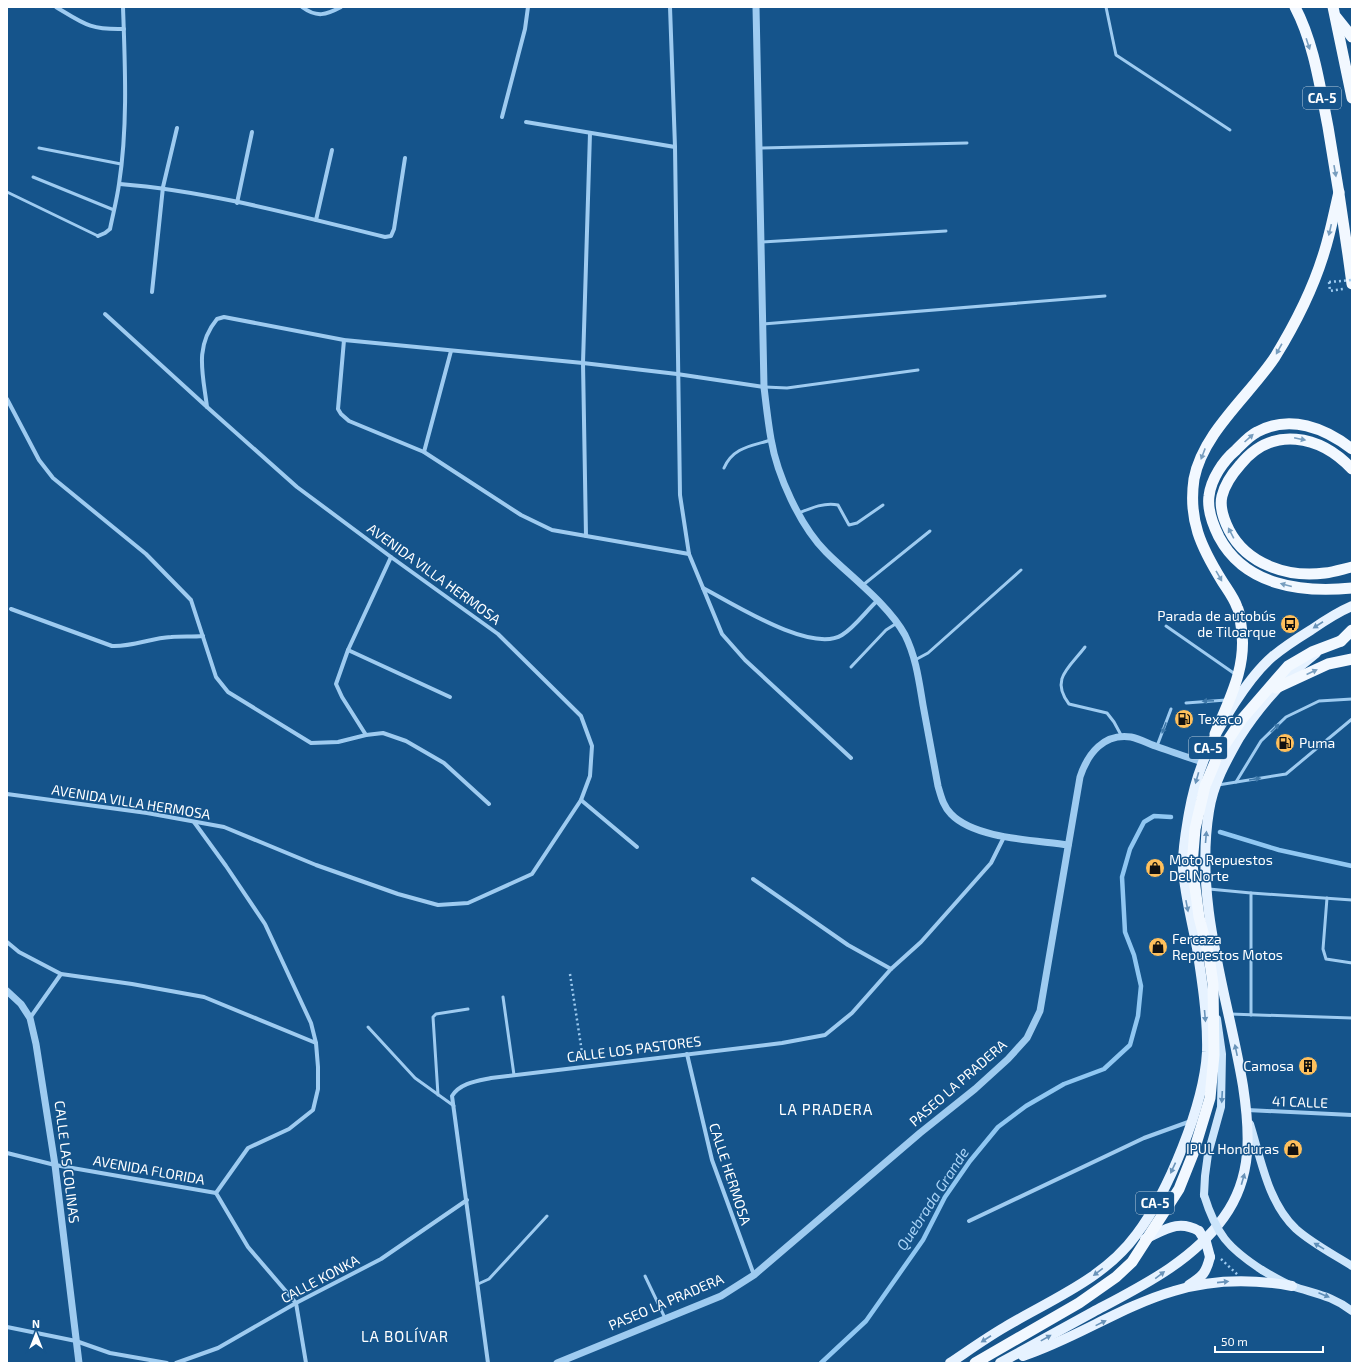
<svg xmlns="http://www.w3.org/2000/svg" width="1359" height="1370" viewBox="0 0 1359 1370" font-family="'Exo 2',sans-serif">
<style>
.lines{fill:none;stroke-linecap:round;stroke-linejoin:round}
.stream{stroke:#90c7f2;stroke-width:4.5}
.path{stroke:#9ecbf0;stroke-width:2.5;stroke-dasharray:2 3;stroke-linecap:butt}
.service{stroke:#9ecbf0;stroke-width:3}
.minor{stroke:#9ecbf0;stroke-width:4}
.tertiary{stroke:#9ecbf0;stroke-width:7}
.secondary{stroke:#cce5fb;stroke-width:8}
.primary{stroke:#e6f2ff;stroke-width:10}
.trunk{stroke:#f2f8ff;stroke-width:11}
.path-bridge{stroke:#9ecbf0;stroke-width:2.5;stroke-dasharray:2 3;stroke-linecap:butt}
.secondary-bridge{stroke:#cce5fb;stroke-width:8}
.primary-bridge{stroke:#e6f2ff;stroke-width:10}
.trunk-bridge{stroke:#f2f8ff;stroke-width:11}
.oneway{fill:#789ebf}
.oneway2{fill:#6993b9}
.oneway3{fill:#3e78a9}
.oneway4{fill:#5e8eb8}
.labels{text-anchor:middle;stroke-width:3;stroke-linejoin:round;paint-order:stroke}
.shield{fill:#15548b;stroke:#b9ccdc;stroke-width:1}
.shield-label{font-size:13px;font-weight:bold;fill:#fff}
.street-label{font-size:14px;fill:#fff;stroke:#15548b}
.poi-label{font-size:14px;fill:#fff;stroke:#15548b;text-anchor:start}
.neighbourhood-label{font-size:15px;letter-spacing:1px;fill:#fff;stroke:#15548b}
.water-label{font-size:15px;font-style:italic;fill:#aad4f7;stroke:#15548b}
</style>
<rect width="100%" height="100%" fill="#15548b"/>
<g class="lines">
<!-- stream -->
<g class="stream">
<polyline points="1220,832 1279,850 1352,866"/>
<polyline points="821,1363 866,1321 923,1240 945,1197 970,1161 998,1127 1026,1106 1064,1084 1104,1069 1130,1045 1138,1016 1141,986 1134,955 1125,932 1122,877 1130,849 1144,822 1154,816 1171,817"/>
</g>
<!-- path -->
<g class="path">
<polyline points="1329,282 1330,291 1343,289"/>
<polyline points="570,974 583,1059"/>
</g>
<!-- service -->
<g class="service">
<polyline points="1106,7 1116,55 1230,130"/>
<polyline points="39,148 121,164"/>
<polyline points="760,148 967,143"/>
<polyline points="33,177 114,210"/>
<polyline points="7,192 98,236"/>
<polyline points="762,242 946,231"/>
<polyline points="763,324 1105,296"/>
<polyline points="765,387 787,388 918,370"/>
<path d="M724,468c9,-21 28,-22 47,-28"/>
<path d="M799,513c12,-5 26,-11 39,-8l11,20 8,-2 26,-18"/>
<polyline points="863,585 930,531"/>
<polyline points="1166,626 1235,674"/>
<path d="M1085,647c-16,21 -35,32 -16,57l38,9 7,9 7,13"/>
<polyline points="915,660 928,653 1021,570"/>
<polyline points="851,667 886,630 897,623"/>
<polyline points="1186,703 1226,700"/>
<polyline points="1157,746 1171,709"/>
<polyline points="1236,782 1261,741 1286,717 1319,701 1352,699"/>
<polyline points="1218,785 1286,774 1352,719"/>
<polyline points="1209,889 1251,893 1251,1015"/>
<polyline points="1251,893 1352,900"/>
<polyline points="1327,898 1323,949 1326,959 1352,963"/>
<polyline points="503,997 514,1075"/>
<polyline points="1230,1014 1352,1018"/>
<polyline points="368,1027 415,1078 454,1106"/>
<polyline points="438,1095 433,1017 436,1014 468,1009"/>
<polyline points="645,1276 665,1318"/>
<polyline points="478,1284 489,1279 547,1216"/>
</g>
<!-- minor -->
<g class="minor">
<path d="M56,7c28,17 34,23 68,22"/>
<path d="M302,7c15,11 24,8 39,0"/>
<polyline points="670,7 675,147 680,495 689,554 722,634 745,660 851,758"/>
<polyline points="502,117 525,29 528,7"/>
<polyline points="526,122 675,147"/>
<path d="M120,184c88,7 179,32 265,53l6,-1 3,-7 11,-71"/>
<polyline points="237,203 252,132"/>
<polyline points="316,220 332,150"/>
<path d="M98,236l7,-3 5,-4c3,-15 7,-30 9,-45 9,-58 6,-119 4,-177"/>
<polyline points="152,292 163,187 177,128"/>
<polyline points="105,314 207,407"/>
<polyline points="344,340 338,409 341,414 349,421 424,452 521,515 552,530 689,554"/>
<polyline points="7,399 39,460 53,478 146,554 191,600 216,677 228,692 311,743 338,742 366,735 383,733 406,741 444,763 489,804"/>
<polyline points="424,452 451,351"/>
<polyline points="586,536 583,363 590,133"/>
<path d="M703,588c29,15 108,66 139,47 13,-8 24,-24 35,-34"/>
<path d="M11,609l101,37c20,1 39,-8 59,-9 11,-1 21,0 32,-1"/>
<polyline points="348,650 450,697"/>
<polyline points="366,735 342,697 336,684 348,650 391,557"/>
<path d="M7,794l140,19 77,14 92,38 82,29 40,11 30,-2 64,-29 49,-74 9,-24 2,-30 -11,-30 -83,-82 -107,-77 -94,-70 -90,-80c-4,-33 -13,-60 10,-88l7,-2 120,23 239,23 94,11 87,13"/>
<polyline points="581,800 637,847"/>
<polyline points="194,822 226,866 265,924 311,1023 316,1043 318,1067 318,1089 313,1110 289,1129 248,1148 216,1193 248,1247 296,1303 306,1363"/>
<polyline points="753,879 848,945 891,969"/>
<polyline points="7,942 19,952 61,974 132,984 204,997 316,1043"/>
<polyline points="30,1018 61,974"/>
<polyline points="687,1054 712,1160 754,1275"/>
<polyline points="1247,1110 1352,1115"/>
<polyline points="7,1153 55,1165 216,1193"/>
<polyline points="969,1221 1144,1138 1191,1121"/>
<polyline points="7,1327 76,1341 110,1353 167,1363"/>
<polyline points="176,1363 218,1348 296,1303 381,1259 467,1200"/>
<path d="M488,1363l-36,-267c8,-13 25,-15 39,-18l291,-35 43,-8 27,-22 39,-44 30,-27 47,-53 23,-26 13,-26"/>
</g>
<!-- tertiary -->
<g class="tertiary">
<path d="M756,7l8,380c2,17 4,35 7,52 6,36 29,87 55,113 25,25 62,52 79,83 11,22 14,46 18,70 5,27 10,54 15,81 3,10 5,20 13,28 24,25 84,26 117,31"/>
<polyline points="7,991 21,1004 30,1018 36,1044 55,1165 79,1363"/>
<path d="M557,1363l164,-67 33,-21 166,-142 55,-44 33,-30 19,-21 13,-27 40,-234c8,-24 24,-44 51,-40 9,2 18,7 27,10 14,5 29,10 44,15"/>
</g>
<!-- secondary -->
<g class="secondary">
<path d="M1250,1124c11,35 18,79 46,105 17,15 37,25 56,37"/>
<polyline points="1204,1195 1205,1176 1208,1154 1221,1107 1222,1054 1217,1019"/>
<path d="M1262,1270c10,6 20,12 30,16 23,8 39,9 60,25"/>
</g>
<!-- primary -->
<g class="primary">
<path d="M1145,1239c20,-9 33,-20 54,-8"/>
<path d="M1189,1285c14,-9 17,-12 21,-28"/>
<path d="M1023,1356c52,-17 99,-50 151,-65 39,-12 79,-12 118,-5"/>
<path d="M950,1363c18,-12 36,-25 55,-36 45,-27 99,-48 131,-92 32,-42 68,-130 71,-183 1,-33 -5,-72 -10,-104 -5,-27 -12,-52 -14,-79 -1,-18 3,-38 6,-56 8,-44 21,-72 45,-109 11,-17 23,-34 38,-47 12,-10 26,-19 39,-27 13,-9 27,-18 41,-24"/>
<path d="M1000,1363c31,-17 62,-34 93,-51 47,-25 99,-50 131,-95 29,-40 26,-85 19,-131 -15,-90 -49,-183 -34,-275 4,-27 17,-50 30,-73 21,-33 46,-61 77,-85"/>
</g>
<!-- trunk -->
<g class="trunk">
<path d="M1295,7c19,36 25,80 33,120 9,52 17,104 24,157"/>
<polyline points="1333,7 1352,98"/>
<polyline points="1336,17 1352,37"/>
<path d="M1352,449c-27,-21 -62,-35 -95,-17 -8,4 -15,12 -21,18 -13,11 -25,29 -27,46 -2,14 4,29 10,41 26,49 83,56 133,51"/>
<path d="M1352,469c-32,-34 -80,-44 -112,-4 -8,9 -15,19 -18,31 -3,12 2,24 7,34 18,35 60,48 96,43 9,-1 18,-4 27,-6"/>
<polyline points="1341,641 1352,630"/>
<polyline points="1276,688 1328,664 1352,659"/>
<path d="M1215,734c15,-36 33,-69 26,-109 -1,-6 -1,-13 -4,-18 -3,-9 -10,-18 -15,-26 -21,-34 -34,-61 -28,-102 9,-47 56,-84 81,-122 19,-31 37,-66 48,-101 7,-21 11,-43 16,-64"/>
</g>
<!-- path-bridge -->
<g class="path-bridge">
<polyline points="1329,282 1352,280"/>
<polyline points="1221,1259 1239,1276"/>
</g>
<!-- secondary-bridge -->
<path class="secondary-bridge" d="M1204,1195c12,39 24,53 58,75"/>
<!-- primary-bridge -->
<polyline class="primary-bridge" points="1199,1231 1206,1242 1210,1257"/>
<!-- trunk-bridge -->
<polyline class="trunk-bridge" points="975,1363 1079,1303 1116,1277 1132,1262 1179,1189 1193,1154 1210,1098 1214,1055 1213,984 1209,956 1199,917 1192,865 1195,829 1205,786 1218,755 1242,719 1288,666 1312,652 1341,641"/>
</g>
<!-- one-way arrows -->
<defs><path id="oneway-solid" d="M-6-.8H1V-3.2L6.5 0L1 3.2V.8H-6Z"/></defs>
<g class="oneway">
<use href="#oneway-solid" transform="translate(1308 44) rotate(72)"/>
<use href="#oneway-solid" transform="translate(1335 171) rotate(80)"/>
<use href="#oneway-solid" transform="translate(1330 230) rotate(103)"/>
<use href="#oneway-solid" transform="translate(1279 349) rotate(119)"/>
<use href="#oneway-solid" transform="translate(1249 438) rotate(-42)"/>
<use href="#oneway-solid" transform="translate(1300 439) rotate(12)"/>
<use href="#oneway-solid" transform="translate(1203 454) rotate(111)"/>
<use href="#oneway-solid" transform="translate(1231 533) rotate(-118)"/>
<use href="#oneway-solid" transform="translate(1219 576) rotate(60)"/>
<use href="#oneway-solid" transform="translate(1286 585) rotate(-165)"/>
<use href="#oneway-solid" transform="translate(1312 672) rotate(-25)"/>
</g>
<g class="oneway2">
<use href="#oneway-solid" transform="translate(1318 625) rotate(147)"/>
<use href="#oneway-solid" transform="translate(1197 778) rotate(106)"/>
<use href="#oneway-solid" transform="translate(1206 837) rotate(-85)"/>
<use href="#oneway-solid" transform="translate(1187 906) rotate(79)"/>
<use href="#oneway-solid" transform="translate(1205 1016) rotate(85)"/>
<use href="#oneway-solid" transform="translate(1236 1050) rotate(-102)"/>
<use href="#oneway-solid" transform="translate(1173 1168) rotate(115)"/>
<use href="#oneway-solid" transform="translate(1243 1179) rotate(-74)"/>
<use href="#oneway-solid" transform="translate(1098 1272) rotate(143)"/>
<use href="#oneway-solid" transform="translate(1160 1275) rotate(-37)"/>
<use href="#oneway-solid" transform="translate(1223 1282) rotate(-6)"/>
<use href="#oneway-solid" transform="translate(1101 1323) rotate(-26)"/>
<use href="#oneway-solid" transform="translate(1046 1338) rotate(-29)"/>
<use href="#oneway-solid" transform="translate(986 1339) rotate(147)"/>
</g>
<g class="oneway3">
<use href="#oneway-solid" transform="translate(1208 701) rotate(177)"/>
<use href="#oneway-solid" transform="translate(1164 728) rotate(111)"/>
<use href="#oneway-solid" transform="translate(1275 728) rotate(-45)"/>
<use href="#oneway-solid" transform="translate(1255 779) rotate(-9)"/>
</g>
<g class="oneway4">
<use href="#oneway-solid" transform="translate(1222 1097) rotate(93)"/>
<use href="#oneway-solid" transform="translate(1319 1246) rotate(-149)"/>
<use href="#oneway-solid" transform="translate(1324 1295) rotate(23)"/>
</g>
<!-- icons -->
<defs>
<g id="bus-disc" transform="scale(1)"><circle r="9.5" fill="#ffc05c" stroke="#15548b"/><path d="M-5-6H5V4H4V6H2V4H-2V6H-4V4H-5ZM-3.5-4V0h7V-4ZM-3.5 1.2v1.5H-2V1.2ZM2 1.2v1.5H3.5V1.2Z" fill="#111"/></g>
<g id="fuel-disc" transform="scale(1)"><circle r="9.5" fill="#ffc05c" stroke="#15548b"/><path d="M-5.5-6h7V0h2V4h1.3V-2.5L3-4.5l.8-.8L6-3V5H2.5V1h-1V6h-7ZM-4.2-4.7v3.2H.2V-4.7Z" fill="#111"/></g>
<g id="shop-disc" transform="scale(1)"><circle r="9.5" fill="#ffc05c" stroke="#15548b"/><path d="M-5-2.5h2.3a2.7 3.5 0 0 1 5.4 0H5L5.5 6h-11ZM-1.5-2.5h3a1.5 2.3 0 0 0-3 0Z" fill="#111"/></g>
<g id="building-disc" transform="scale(1)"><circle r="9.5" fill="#ffc05c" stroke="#15548b"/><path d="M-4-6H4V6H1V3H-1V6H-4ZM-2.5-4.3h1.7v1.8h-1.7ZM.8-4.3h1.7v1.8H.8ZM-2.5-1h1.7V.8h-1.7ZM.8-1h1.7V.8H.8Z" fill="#111"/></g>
</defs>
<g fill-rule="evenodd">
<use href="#bus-disc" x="1290" y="624"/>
<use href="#fuel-disc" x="1184" y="719"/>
<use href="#fuel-disc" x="1285" y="743"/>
<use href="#shop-disc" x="1155" y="868"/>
<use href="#shop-disc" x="1158" y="947"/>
<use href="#building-disc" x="1308" y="1066"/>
<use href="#shop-disc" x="1293" y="1149"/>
</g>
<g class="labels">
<!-- shield labels -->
<g class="shield">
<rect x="1303" y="87" width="38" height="22" rx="3"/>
<rect x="1189" y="737" width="38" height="22" rx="3"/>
<rect x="1136" y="1192" width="38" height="22" rx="3"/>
</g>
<g class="shield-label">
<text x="1322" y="103">CA-5</text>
<text x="1208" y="753">CA-5</text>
<text x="1155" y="1208">CA-5</text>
</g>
<!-- street labels -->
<g class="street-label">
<text transform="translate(434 574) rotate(36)" y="5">AVENIDA VILLA HERMOSA</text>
<text transform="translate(131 802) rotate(9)" y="5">AVENIDA VILLA HERMOSA</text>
<text transform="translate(634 1049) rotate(-7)" y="5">CALLE LOS PASTORES</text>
<text transform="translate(958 1083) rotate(-41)" y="5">PASEO LA PRADERA</text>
<text transform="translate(1300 1102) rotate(2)" y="5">41 CALLE</text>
<text transform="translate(67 1162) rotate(83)" y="5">CALLE LAS COLINAS</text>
<text transform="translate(149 1170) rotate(10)" y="5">AVENIDA FLORIDA</text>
<text transform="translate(730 1174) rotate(72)" y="5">CALLE HERMOSA</text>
<text transform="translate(320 1279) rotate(-28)" y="5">CALLE KONKA</text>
<text transform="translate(666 1302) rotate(-23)" y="5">PASEO LA PRADERA</text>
</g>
<!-- poi labels -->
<g class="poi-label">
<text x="1276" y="621" text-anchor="end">Parada de autobús<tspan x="1276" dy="16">de Tiloarque</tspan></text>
<text x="1198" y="724">Texaco</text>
<text x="1299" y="748">Puma</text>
<text x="1169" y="865">Moto Repuestos<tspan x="1169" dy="16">Del Norte</tspan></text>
<text x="1172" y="944">Fercaza<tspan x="1172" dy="16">Repuestos Motos</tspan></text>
<text x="1294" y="1071" text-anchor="end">Camosa</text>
<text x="1279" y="1154" text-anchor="end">IPUL Honduras</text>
</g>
<!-- neighbourhood labels -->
<g class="neighbourhood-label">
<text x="826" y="1115">LA PRADERA</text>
<text x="405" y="1342">LA BOLÍVAR</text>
</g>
<!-- water labels -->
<g class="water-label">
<text transform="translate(933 1199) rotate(-57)" y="5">Quebrada Grande</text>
</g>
</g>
<!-- border -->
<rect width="1359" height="1370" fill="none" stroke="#ffffff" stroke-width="16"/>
<!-- north arrow -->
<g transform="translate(36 1334)" stroke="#15548b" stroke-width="3" paint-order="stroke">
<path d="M0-3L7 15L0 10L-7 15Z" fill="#ffffff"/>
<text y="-6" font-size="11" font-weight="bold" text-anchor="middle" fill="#ffffff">N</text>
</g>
<!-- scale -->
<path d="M1215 1346v6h108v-6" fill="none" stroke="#ffffff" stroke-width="2"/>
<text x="1221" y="1346" font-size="12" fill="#ffffff" stroke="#15548b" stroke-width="3" paint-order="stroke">50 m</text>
</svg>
